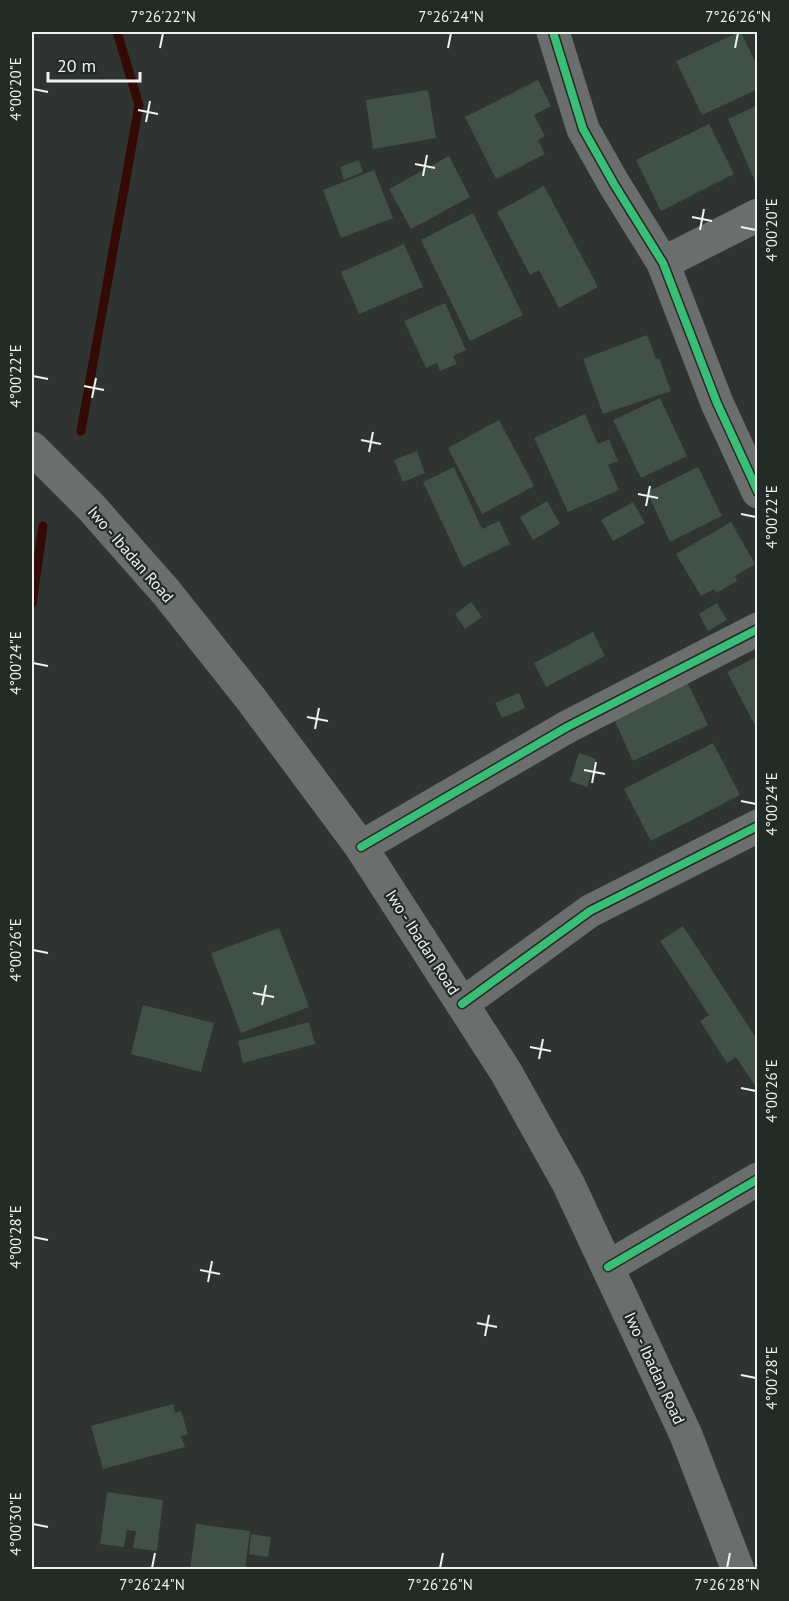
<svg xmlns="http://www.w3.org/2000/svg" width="789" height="1601" viewBox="0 0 789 1601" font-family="'PT Sans',sans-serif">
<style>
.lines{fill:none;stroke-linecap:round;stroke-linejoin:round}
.stream{stroke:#340a07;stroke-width:9}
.building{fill:#415148}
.street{stroke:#6c6e6d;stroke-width:33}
.primary{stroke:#6b6e6d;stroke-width:33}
.cycleway-casing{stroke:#232b26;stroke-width:11}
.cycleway{stroke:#3abd76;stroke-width:8}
.ticks{fill:none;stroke:#eef3ef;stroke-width:2}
.labels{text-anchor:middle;stroke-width:4.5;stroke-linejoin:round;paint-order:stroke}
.street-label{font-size:16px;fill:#eef3ef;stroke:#232b26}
.neatline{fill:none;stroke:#eef3ef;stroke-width:2}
.ticks-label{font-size:15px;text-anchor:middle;fill:#eef3ef}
</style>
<rect width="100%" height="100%" fill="#2f3331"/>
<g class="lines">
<!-- stream -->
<g class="stream">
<polyline points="81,431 139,105 117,32"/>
<polyline points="32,603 43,526"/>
</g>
</g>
<!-- building -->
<g class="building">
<polygon points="739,32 741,32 758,68 758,89 702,115 676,61"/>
<polygon points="538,80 551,106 534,115 545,136 538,140 545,154 496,179 465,117"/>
<polygon points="428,90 436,138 373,149 366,100"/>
<polygon points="758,105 758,181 755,181 728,119"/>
<polygon points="709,124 734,174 661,211 636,160"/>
<polygon points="449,156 470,197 411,229 389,189"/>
<polygon points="359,160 363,172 344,180 340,167"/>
<polygon points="374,170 393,218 341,238 323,190"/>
<polygon points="544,186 598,287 559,308 539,270 530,275 497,212"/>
<polygon points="473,213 523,315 470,341 421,240"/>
<polygon points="404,244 423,287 359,314 341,272"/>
<polygon points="445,303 466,350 453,356 457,364 440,371 437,363 426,368 404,321"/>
<polygon points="647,335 656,359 659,358 671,391 603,414 583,359"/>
<polygon points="660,398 687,456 641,478 613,420"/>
<polygon points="585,414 598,444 609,439 618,461 608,465 619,490 568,512 534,438"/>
<polygon points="499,420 534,486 482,514 448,448"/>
<polygon points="417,451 425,473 403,482 394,460"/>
<polygon points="454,467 482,529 499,521 510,544 463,567 423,482"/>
<polygon points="698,467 722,516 670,542 647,492"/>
<polygon points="547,501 560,524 533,540 520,517"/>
<polygon points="633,502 645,523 613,541 601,520"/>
<polygon points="731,522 755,564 735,576 737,581 716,593 714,589 701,596 676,554"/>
<polygon points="471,602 482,617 465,629 455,614"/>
<polygon points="717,603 727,620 708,631 699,614"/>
<polygon points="593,632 605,656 546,687 534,663"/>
<polygon points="758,656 758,731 727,672"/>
<polygon points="687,682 708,725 633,761 613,717"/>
<polygon points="519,693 525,708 502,718 495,703"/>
<polygon points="713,743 740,795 651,841 624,789"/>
<polygon points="579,753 596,759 587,787 570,781"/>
<polygon points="683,926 758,1041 758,1090 736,1057 727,1063 700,1021 709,1015 660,941"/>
<polygon points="279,928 309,1007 241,1033 211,953"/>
<polygon points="143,1005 214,1023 201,1072 131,1054"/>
<polygon points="309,1022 315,1044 243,1063 238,1041"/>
<polygon points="173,1404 175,1413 181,1411 188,1434 181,1436 185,1447 103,1469 91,1426"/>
<polygon points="107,1492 163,1500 157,1551 133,1548 136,1531 127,1530 124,1547 100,1544"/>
<polygon points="196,1524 250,1531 245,1570 190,1570"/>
<polygon points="251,1534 271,1537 268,1557 249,1554"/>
</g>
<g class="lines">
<!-- street -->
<g class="street">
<polyline points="553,32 583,129 614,184 663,263 717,403 758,492"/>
<polyline points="663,263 758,215"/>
<polyline points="361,847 567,727 758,629"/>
<polyline points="462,1004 590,911 758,826"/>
<polyline points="608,1267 758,1179"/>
</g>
<!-- primary -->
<polyline class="primary" points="32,448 91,507 166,592 251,699 361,847 506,1072 568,1183 686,1435 738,1570"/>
<!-- cycleway casing -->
<g class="cycleway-casing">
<g id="cycleway">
<polyline points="553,32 583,129 614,184 663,263 717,403 758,492"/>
<polyline points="361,847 567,727 758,629"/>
<polyline points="462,1004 590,911 758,826"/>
<polyline points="608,1267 758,1179"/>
</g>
</g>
<!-- cycleway -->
<use href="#cycleway" class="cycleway"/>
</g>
<!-- ticks -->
<path class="ticks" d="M160,48l3,-15M448,48l3,-15M735,48l3,-15M33,89l15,3M138,110l20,4M146,122l4,-21M415,164l20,4M423,176l4,-21M692,217l20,4M741,227l15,3M700,230l4,-21M33,376l15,3M84,386l20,4M92,398l4,-20M361,440l20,4M369,452l4,-20M638,494l20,4M646,506l4,-20M741,514l15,3M33,663l15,3M307,717l21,4M315,729l4,-21M584,770l21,4M592,783l4,-21M741,801l15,3M33,950l15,3M253,993l21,4M262,1005l4,-20M530,1047l21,4M539,1059l4,-20M741,1088l15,3M33,1237l15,3M200,1270l20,4M208,1282l4,-21M477,1323l20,4M485,1336l4,-21M741,1375l15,3M33,1524l15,3M152,1568l3,-15M440,1568l3,-15M727,1568l3,-15"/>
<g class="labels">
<!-- street labels -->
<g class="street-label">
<text transform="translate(131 554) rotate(49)" y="6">Iwo - Ibadan Road</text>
<text transform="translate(423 942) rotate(57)" y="6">Iwo - Ibadan Road</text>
<text transform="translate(655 1368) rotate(65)" y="6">Iwo - Ibadan Road</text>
</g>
</g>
<!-- border -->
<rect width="789" height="1601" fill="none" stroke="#232b26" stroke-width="66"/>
<!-- scale -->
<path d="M48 72v9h92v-9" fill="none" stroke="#eef3ef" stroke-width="3"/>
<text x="57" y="72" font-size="18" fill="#eef3ef" stroke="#232b26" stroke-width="4.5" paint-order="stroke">20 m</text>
<rect x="33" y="33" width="723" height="1535" class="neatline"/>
<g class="ticks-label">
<text x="163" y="22">7°26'22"N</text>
<text x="451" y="22">7°26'24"N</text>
<text x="738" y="22">7°26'26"N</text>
<text transform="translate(16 89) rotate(-90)" y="5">4°00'20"E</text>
<text transform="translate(772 230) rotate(-90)" y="5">4°00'20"E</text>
<text transform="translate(16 376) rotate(-90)" y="5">4°00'22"E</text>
<text transform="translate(772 517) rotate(-90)" y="5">4°00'22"E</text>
<text transform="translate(16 663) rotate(-90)" y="5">4°00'24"E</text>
<text transform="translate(772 804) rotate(-90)" y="5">4°00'24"E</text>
<text transform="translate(16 950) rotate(-90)" y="5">4°00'26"E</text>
<text transform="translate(772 1091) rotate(-90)" y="5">4°00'26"E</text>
<text transform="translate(16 1237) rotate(-90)" y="5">4°00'28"E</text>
<text transform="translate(772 1378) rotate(-90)" y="5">4°00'28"E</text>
<text transform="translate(16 1524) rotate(-90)" y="5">4°00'30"E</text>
<text x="152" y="1590">7°26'24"N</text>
<text x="440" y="1590">7°26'26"N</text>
<text x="727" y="1590">7°26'28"N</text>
</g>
</svg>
